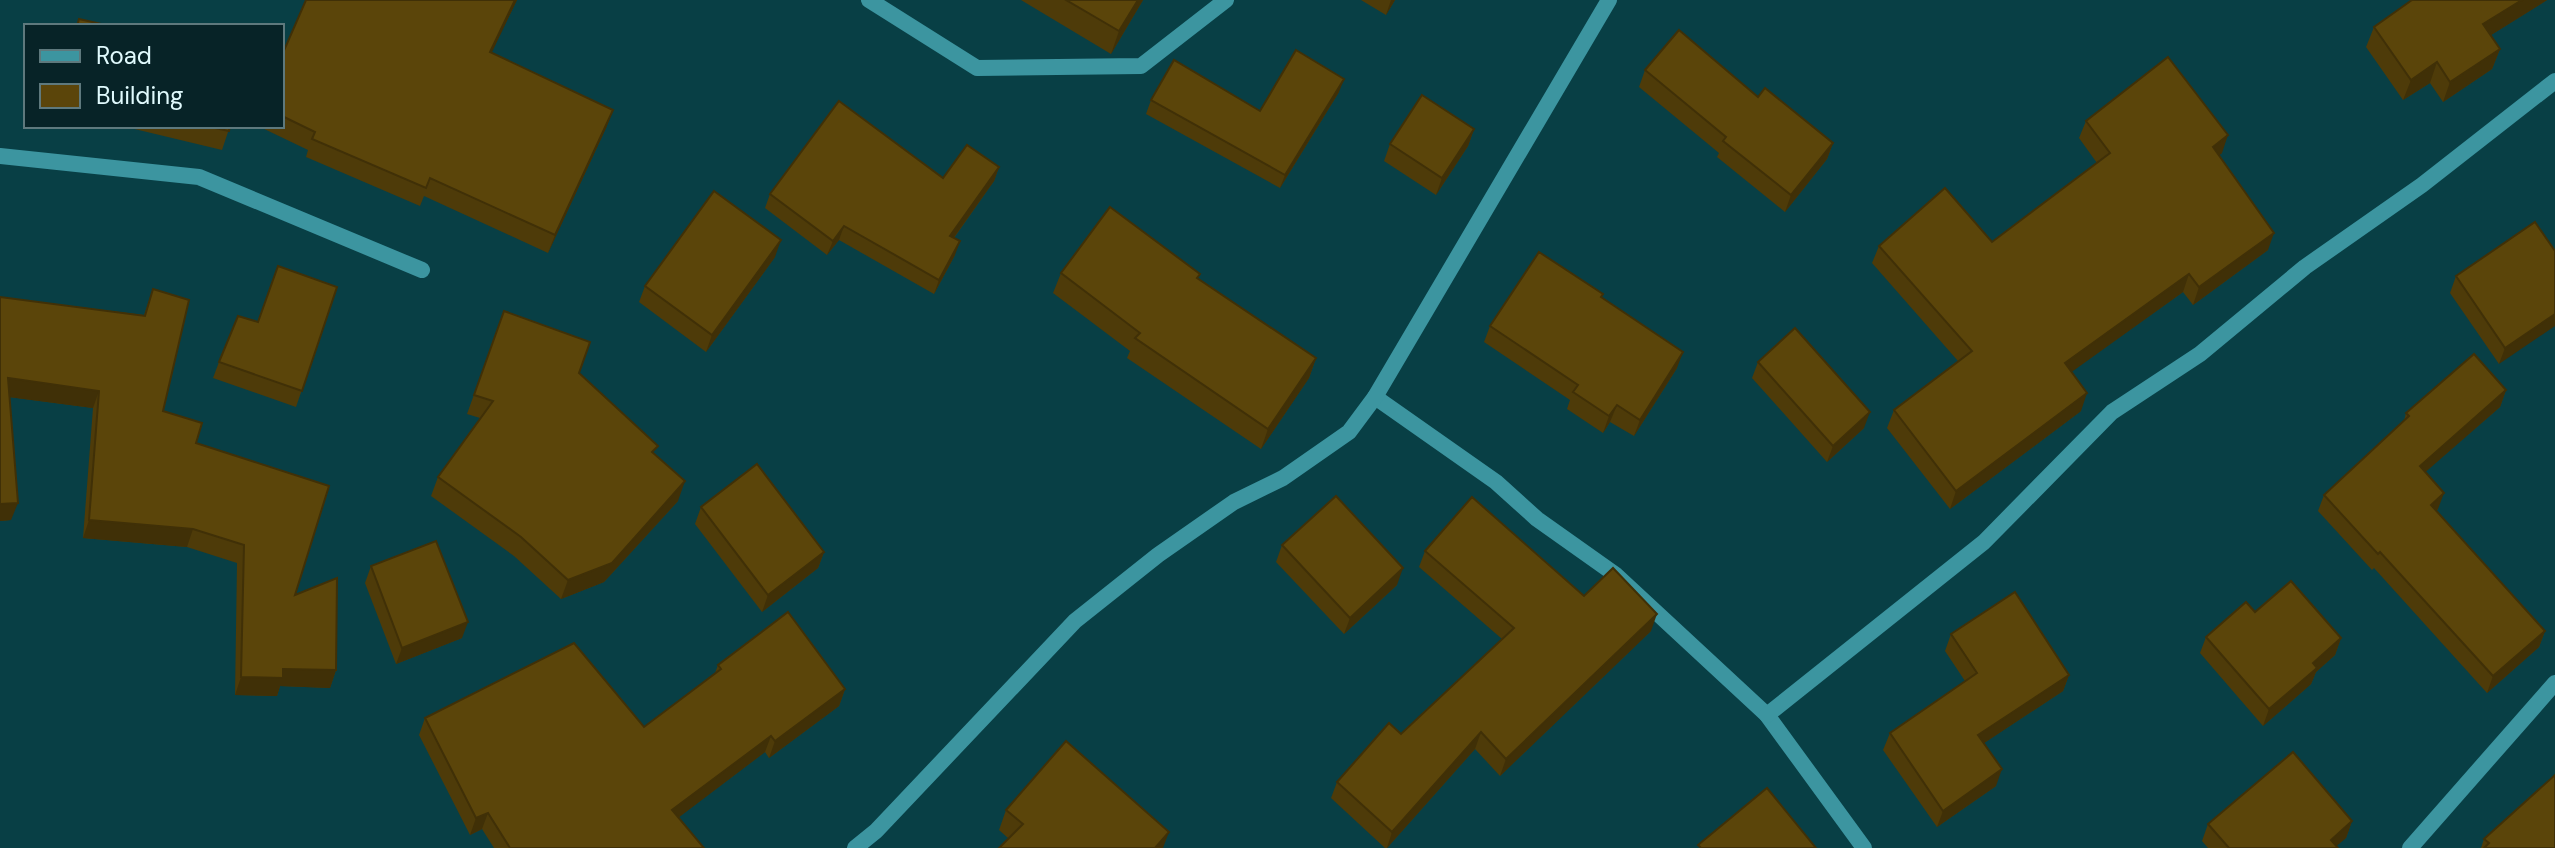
<svg xmlns="http://www.w3.org/2000/svg" width="2555" height="848" viewBox="0 0 2555 848" font-family="'DM Sans',sans-serif">
<style>
.lines{fill:none;stroke-linecap:round;stroke-linejoin:round}
.street{stroke:#3c95a0;stroke-width:16}
.wall{fill:#4e3b09}
.shaded-wall{fill:#403007}
.building{fill:#5b450a;stroke:#403007;stroke-width:2}
</style>
<rect width="100%" height="100%" fill="#083f45"/>
<g class="lines">
<!-- street -->
<g class="street">
<polyline points="869,0 977,68 1141,66 1226,0"/>
<polyline points="0,156 199,177 422,270"/>
<polyline points="1375,397 1496,482 1537,519 1616,575 1767,715 1864,848"/>
<polyline points="1767,715 1984,542 2112,412 2200,354 2305,267 2422,185 2555,81"/>
<polyline points="855,848 876,831 1075,621 1158,555 1234,502 1283,478 1349,432 1375,397 1609,0"/>
<polyline points="2410,848 2555,683"/>
</g>
</g>
<!-- wall -->
<g class="wall">
<polygon points="306,0 517,0 491,53 613,110 606,128 548,253 424,196 420,206 306,157 308,150 258,126 282,126 282,55"/>
<polygon points="1021,0 1143,0 1111,54"/>
<polygon points="1361,0 1395,0 1386,15"/>
<polygon points="2412,0 2547,0 2491,35 2500,49 2492,69 2443,102 2430,83 2403,100 2366,47 2374,27"/>
<polygon points="1645,70 1758,97 1833,143 1827,159 1785,212 1717,157 1719,153 1639,87"/>
<polygon points="1339,92 1280,188 1146,114 1151,100 1260,111"/>
<polygon points="2086,121 2222,153 2219,155 2268,250 2193,305 2183,292 2071,372 2081,411 1950,509 1887,428 1894,410 1958,361 1872,263 1879,246 1992,242 2097,163 2079,138"/>
<polygon points="122,126 230,126 222,150"/>
<polygon points="1474,129 1468,146 1436,195 1384,161 1390,144"/>
<polygon points="999,167 994,181 954,238 955,255 934,294 839,240 827,255 765,208 770,194 943,178"/>
<polygon points="2555,251 2499,364 2450,293 2456,276"/>
<polygon points="775,257 706,352 639,302 645,286"/>
<polygon points="1061,273 1198,278 1316,358 1309,378 1261,449 1127,358 1130,351 1053,293"/>
<polygon points="337,287 296,407 213,378 219,362 258,322"/>
<polygon points="153,289 163,411 196,443 295,595 336,670 330,688 280,686 277,696 235,695 237,563 187,547 83,538 93,408 9,397 11,520 0,521 0,297 144,315"/>
<polygon points="1603,294 1601,298 1677,368 1634,436 1610,422 1603,433 1567,409 1570,400 1484,342 1490,326"/>
<polygon points="504,311 579,373 655,455 678,501 604,582 561,599 514,556 431,496 438,477 480,418 467,414"/>
<polygon points="1758,362 1864,428 1827,462 1752,378"/>
<polygon points="2506,390 2500,407 2425,472 2438,509 2436,511 2545,631 2539,647 2487,693 2374,568 2372,570 2318,511 2324,495 2404,421 2406,413"/>
<polygon points="701,507 824,552 818,568 762,612 695,524"/>
<polygon points="1282,545 1397,585 1344,634 1276,562"/>
<polygon points="1425,551 1584,596 1651,631 1500,776 1475,749 1387,848 1385,848 1331,798 1337,782 1401,734 1502,639 1419,567"/>
<polygon points="371,566 462,638 396,664 365,583"/>
<polygon points="2255,612 2341,638 2335,655 2316,672 2311,684 2263,726 2200,653 2206,637"/>
<polygon points="1951,634 2069,675 2063,691 1984,743 1996,786 1937,827 1883,750 1890,733 1965,681 1945,651"/>
<polygon points="718,665 845,689 839,706 769,758 765,752 679,817 704,848 494,848 482,829 470,835 419,735 425,718 644,727 715,673"/>
<polygon points="1006,810 1169,832 1008,838 999,830"/>
<polygon points="2352,821 2346,838 2336,846 2338,848 2208,848 2202,841 2208,824"/>
<polygon points="2484,839 2555,848 2481,848"/>
</g>
<!-- shaded-wall -->
<g class="shaded-wall">
<polygon points="515,0 517,0 483,71 490,52"/>
<polygon points="1138,0 1143,0 1111,54 1119,31"/>
<polygon points="1391,0 1395,0 1386,15"/>
<polygon points="2522,0 2547,0 2475,45 2483,24"/>
<polygon points="2500,49 2492,69 2443,102 2450,82"/>
<polygon points="2437,62 2430,83 2403,100 2411,80"/>
<polygon points="1344,79 1339,92 1280,188 1285,175"/>
<polygon points="613,110 606,128 548,253 555,235"/>
<polygon points="1474,129 1468,146 1436,195 1442,178"/>
<polygon points="2228,135 2222,153 2207,165 2213,147"/>
<polygon points="1833,143 1827,159 1785,212 1791,195"/>
<polygon points="999,167 994,181 945,250 950,236"/>
<polygon points="844,226 839,240 827,255 833,241"/>
<polygon points="2274,233 2268,250 2193,305 2199,287"/>
<polygon points="781,240 775,257 706,352 712,335"/>
<polygon points="960,241 955,255 934,294 939,280"/>
<polygon points="2189,274 2183,292 2059,381 2065,363"/>
<polygon points="2555,314 2555,326 2499,364 2505,348"/>
<polygon points="1683,352 1677,368 1634,436 1640,420"/>
<polygon points="1316,358 1309,378 1261,449 1268,429"/>
<polygon points="8,378 99,391 93,408 1,396"/>
<polygon points="2506,390 2500,407 2414,482 2420,466"/>
<polygon points="2087,393 2081,411 1950,509 1956,491"/>
<polygon points="1617,405 1610,422 1603,433 1609,416"/>
<polygon points="1870,412 1864,428 1827,462 1833,446"/>
<polygon points="685,481 678,501 604,582 561,599 568,580"/>
<polygon points="2444,493 2438,509 2425,522 2431,505"/>
<polygon points="18,503 11,520 0,521 0,504"/>
<polygon points="89,520 193,529 187,547 83,538"/>
<polygon points="824,552 818,568 762,612 768,595"/>
<polygon points="1403,568 1397,585 1344,634 1350,618"/>
<polygon points="1657,614 1651,631 1500,776 1506,759"/>
<polygon points="468,622 462,638 396,664 402,648"/>
<polygon points="2545,631 2539,647 2487,693 2493,676"/>
<polygon points="2341,638 2335,655 2316,672 2311,684 2263,726 2269,709 2313,663"/>
<polygon points="283,669 336,670 330,688 280,686 277,696 235,695 241,677"/>
<polygon points="2069,675 2063,691 1972,751 1978,735"/>
<polygon points="845,689 839,706 769,758 775,741"/>
<polygon points="1481,732 1475,749 1387,848 1392,832"/>
<polygon points="771,736 765,752 666,827 672,810"/>
<polygon points="2002,769 1996,786 1937,827 1943,811"/>
<polygon points="488,813 482,829 470,835 476,818"/>
<polygon points="2352,821 2346,838 2334,848 2331,840"/>
<polygon points="1169,832 1163,848 1155,848"/>
</g>
<!-- building -->
<g class="building">
<polygon points="306,0 515,0 490,52 613,110 555,235 430,178 426,188 312,139 315,132 282,116 282,55"/>
<polygon points="1066,0 1138,0 1119,31"/>
<polygon points="2412,0 2522,0 2483,24 2500,49 2450,82 2437,62 2411,80 2374,27"/>
<polygon points="79,19 110,26 77,26"/>
<polygon points="1679,30 1758,97 1765,88 1833,143 1791,195 1723,141 1726,137 1645,70"/>
<polygon points="1296,50 1344,79 1285,175 1151,100 1174,60 1260,111"/>
<polygon points="2168,57 2228,135 2213,147 2274,233 2199,287 2189,274 2065,363 2087,393 1956,491 1894,410 1972,351 1879,246 1945,188 1992,242 2110,153 2086,121"/>
<polygon points="1422,95 1474,129 1442,178 1390,144"/>
<polygon points="839,101 943,178 967,145 999,167 950,236 960,241 939,280 844,226 833,241 770,194"/>
<polygon points="206,126 230,126 229,131"/>
<polygon points="714,191 781,240 712,335 645,286"/>
<polygon points="1110,207 1200,274 1197,278 1316,358 1268,429 1135,338 1140,333 1061,273"/>
<polygon points="2535,222 2555,251 2555,314 2505,348 2456,276"/>
<polygon points="1539,252 1603,294 1601,297 1683,352 1640,420 1617,405 1609,416 1573,392 1578,385 1490,326"/>
<polygon points="278,266 337,287 302,391 219,362 238,316 258,322"/>
<polygon points="153,289 189,300 163,411 202,423 196,443 329,486 295,595 337,578 336,670 283,669 283,678 241,677 244,545 193,529 89,520 99,391 8,378 18,503 0,504 0,297 145,316"/>
<polygon points="504,311 590,342 579,373 658,446 652,452 685,481 612,563 568,580 521,537 438,477 493,401 474,395"/>
<polygon points="1795,328 1870,412 1833,446 1758,362"/>
<polygon points="2474,354 2506,390 2420,466 2444,493 2431,505 2545,631 2493,676 2380,552 2378,554 2324,495 2409,416 2406,413"/>
<polygon points="757,464 824,552 768,595 701,507"/>
<polygon points="1336,496 1403,568 1350,618 1282,545"/>
<polygon points="1472,497 1584,596 1613,568 1657,614 1506,759 1481,732 1392,832 1337,782 1389,723 1401,734 1514,628 1425,551"/>
<polygon points="436,541 468,622 402,648 371,566"/>
<polygon points="2291,581 2341,638 2313,663 2317,668 2269,709 2206,637 2246,602 2255,612"/>
<polygon points="2015,592 2069,675 1978,735 2002,769 1943,811 1890,733 1977,673 1951,634"/>
<polygon points="788,612 845,689 775,741 771,736 672,810 704,848 510,848 488,813 476,818 425,718 574,643 644,727 721,669 718,665"/>
<polygon points="1066,741 1169,832 1155,848 999,848 1023,824 1006,810"/>
<polygon points="2293,752 2352,821 2331,840 2338,848 2229,848 2208,824"/>
<polygon points="2555,775 2555,848 2484,848 2489,843 2484,839"/>
<polygon points="1767,788 1816,848 1701,848 1698,845"/>
</g>
<!-- legend -->
<rect x="24" y="24" width="260" height="104" fill="#072327" stroke="#5e797d" stroke-width="2"/>
<rect x="40" y="50" width="40" height="12" fill="#3c95a0" stroke="#5e797d" stroke-width="2"/>
<text x="96" y="64" font-size="24" fill="#e0fafd">Road</text>
<rect x="40" y="84" width="40" height="24" fill="#5b450a" stroke="#5e797d" stroke-width="2"/>
<text x="96" y="104" font-size="24" fill="#e0fafd">Building</text>
</svg>
